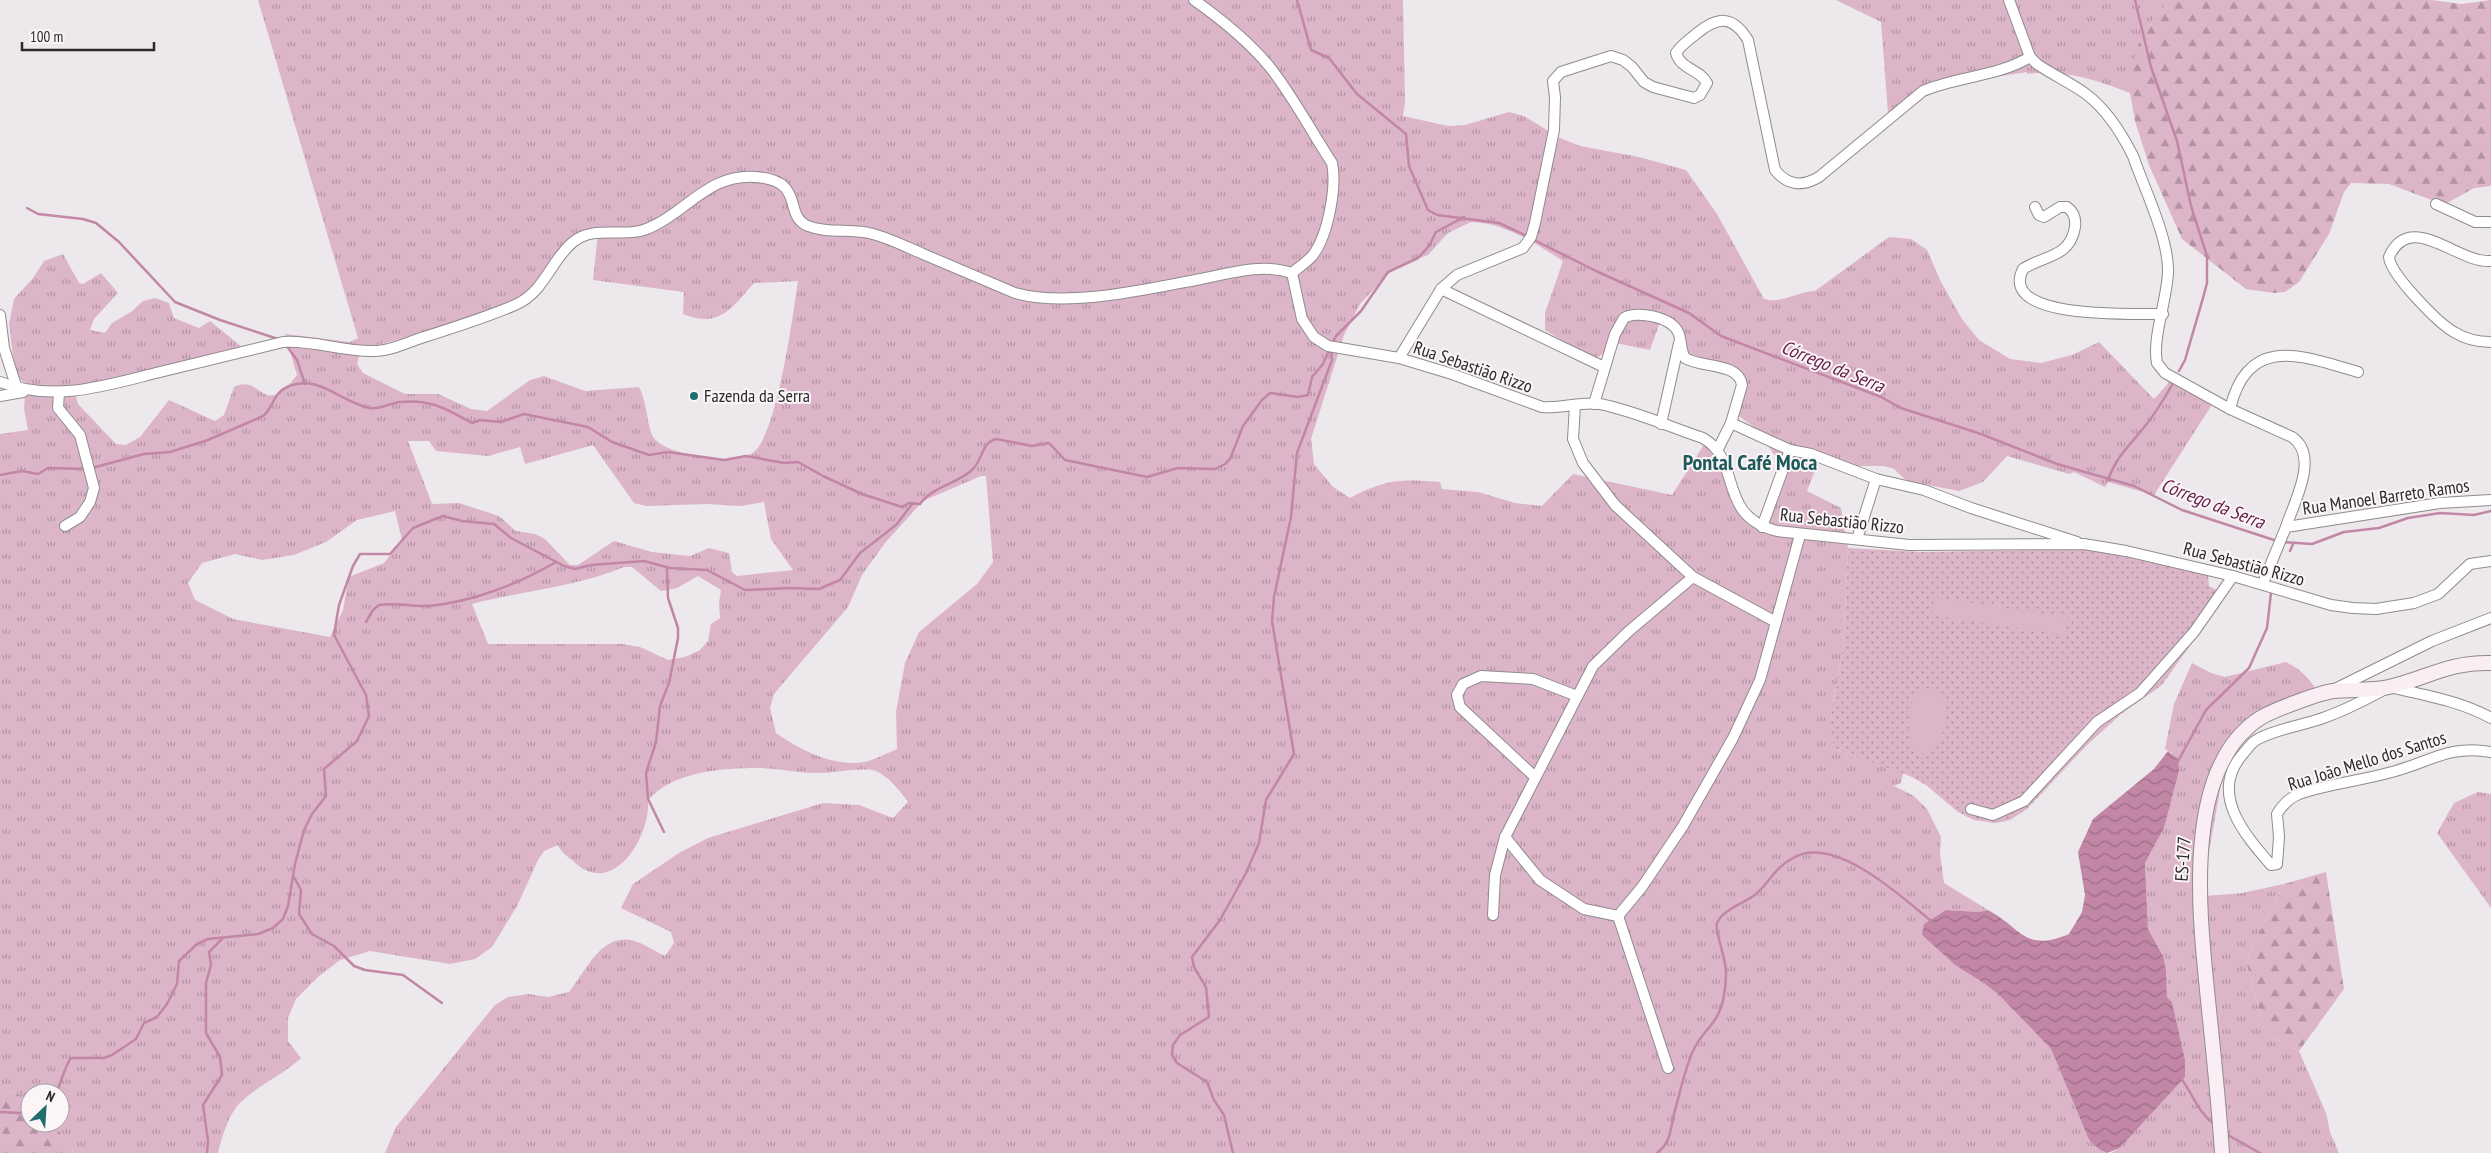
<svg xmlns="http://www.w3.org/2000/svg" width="2491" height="1153" viewBox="0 0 2491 1153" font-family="'PT Sans Narrow',sans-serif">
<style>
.grass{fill:url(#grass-tufts);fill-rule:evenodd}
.forest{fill:url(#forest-firs)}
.park{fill:url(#park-dots)}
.pitch{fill:#ddb5c9}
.water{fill:url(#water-waves)}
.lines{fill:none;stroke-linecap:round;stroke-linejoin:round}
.stream{stroke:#c286a6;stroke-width:2.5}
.minor-casing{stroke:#908b8d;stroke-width:12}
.secondary-casing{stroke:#908b8d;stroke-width:16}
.minor{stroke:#fff;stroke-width:10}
.secondary{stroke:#fbedf4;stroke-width:14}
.poi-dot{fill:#216d6e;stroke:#fbf5f8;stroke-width:2}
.labels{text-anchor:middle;stroke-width:4;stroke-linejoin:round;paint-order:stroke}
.street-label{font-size:18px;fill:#2b292a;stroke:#fbf5f8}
.poi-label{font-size:18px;fill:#2b292a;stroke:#fbf5f8;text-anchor:start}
.water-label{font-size:19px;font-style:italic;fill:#651d49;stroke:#fbf5f8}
.district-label{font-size:22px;font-weight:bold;fill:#1f5a5b;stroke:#fbf5f8}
</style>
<defs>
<pattern id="grass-tufts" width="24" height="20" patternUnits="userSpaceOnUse" patternTransform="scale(1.25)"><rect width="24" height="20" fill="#ddb5c9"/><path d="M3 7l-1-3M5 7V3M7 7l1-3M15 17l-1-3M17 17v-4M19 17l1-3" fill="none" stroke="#b393a3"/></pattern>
<pattern id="forest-firs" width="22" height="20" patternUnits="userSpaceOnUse" patternTransform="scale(1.25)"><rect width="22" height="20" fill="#ddb5c9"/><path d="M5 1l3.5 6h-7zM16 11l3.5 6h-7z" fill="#b393a3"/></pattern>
<pattern id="park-dots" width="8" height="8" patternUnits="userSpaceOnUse" patternTransform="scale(1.25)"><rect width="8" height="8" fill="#ddb5c9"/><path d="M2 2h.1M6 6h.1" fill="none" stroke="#b393a3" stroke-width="1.8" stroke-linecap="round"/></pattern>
<pattern id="water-waves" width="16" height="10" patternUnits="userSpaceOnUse" patternTransform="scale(1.25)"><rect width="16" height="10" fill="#c286a6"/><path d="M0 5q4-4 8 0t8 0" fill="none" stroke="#9e6e87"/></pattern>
</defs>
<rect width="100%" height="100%" fill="#ede8eb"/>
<!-- grass -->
<g class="grass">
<path d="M258,0h1145l2,103 -2,13 45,10 17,-1 44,-13 15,4 36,22 20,8 59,11 47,13 31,44 47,85c19,5 31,-7 51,-8l74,-54 22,2 16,11 14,32 21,37 17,21 31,19 31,4 31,-8 27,-13 55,57 21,-23 40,24 -61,95 -46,-13 -3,5 -31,-15 -5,2 -62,-18 -24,26 -24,9 -52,-10 -13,-12 -10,-3h-31l-33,-9 -13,34 34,17 7,40 -5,101 -13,72 7,29 66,23 -2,10 -7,3 20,10 13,13 14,28 -1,17 4,29 44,27 -9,2 -33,-2 -24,25 33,30 30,19 14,11 52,54 38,91 11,10 7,3h-1722l11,-26 99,-122 13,-8 20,-3 20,3 21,-5c17,-21 34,-63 68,-50 10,3 18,10 28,14l9,-13 -3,-11 -50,-24 12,-24 46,-31 29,-15 115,-35 36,2 34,13 15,-16c-7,-10 -23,-30 -36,-32 -17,-2 -36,3 -53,3 -20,1 -41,-5 -61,-5 -36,0 -84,3 -110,32 3,36 -35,99 -74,62 -6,-5 -13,-10 -16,-17l-14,6 -6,9 -21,46 -25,41 -17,12 -25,5 -80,-13 -30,9 -22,17 -22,22 -8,19v23l13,17c-18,17 -41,26 -59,43 -13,11 -20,36 -24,52h-144l-20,-30h6v-30h-30v6l-30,-12v-653l28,-4 -4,-21 1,-15 50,-2 3,12 38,40 10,1 14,-8 29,-37 46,21 9,-6 10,-28c28,-14 28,34 63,-12l-12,-41 65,8 8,-4zM1471,222c34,1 64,21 92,39l-18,52v17l48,29 18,-9 4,-7 35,7 11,-31c18,12 28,13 24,36l48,20 8,6 -5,33 21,15 22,33 4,25 -13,31 -16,1 -21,-23 -12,-26 -16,-27 -33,52 -99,-21 -31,32 -27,-3 -37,-11 -36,-3 -2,-7c-40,-3 -54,-3 -90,16l-17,-11 -19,-23 -3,-25 33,-104 16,-31 28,-30 10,-8 30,-11 20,-22zM580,233h18l-5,47 91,12 -1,22c36,15 49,-6 71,-31l44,-2c-5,34 -20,148 -43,170 -12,11 -40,10 -55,6 -13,-3 -41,-8 -48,-22 -6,-15 -5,-33 -13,-48l-54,4 -41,-15 -14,4 -43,31 -16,-2 -33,-15h-33l-42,-21 -6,-9 4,-15 72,-18 88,-34zM408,441h21l7,10 52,5 32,-9 5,17 68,-19 41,58 12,3 60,-2 35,2 23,-4 7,37 22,31 -56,6 -5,-4 -3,-19 -20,-5 -19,8 -38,-4 -38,-11 -36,24h-8l-25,-26 -10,-5 -19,-3 -17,-15 -40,-13 -27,1zM981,476h5l7,86 -16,22 -58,48 -14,31 -9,49 1,37c-10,4 -22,11 -33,13 -31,5 -64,-12 -88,-29l-6,-25 4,-14 74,-87 14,-32 23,-32 38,-42zM395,511l7,29 -18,23 -35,14 -6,33 -13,27 -97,-18 -38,-19 -7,-17 14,-20 33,-9 27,6 32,-5 32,-13 31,-22zM624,567h8l29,24 16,-3 21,-12 23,14 -2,13 1,15 -9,6 -3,17 -8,9 -15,7 -17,3 -28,-13 -18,-3h-134l-16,-40c50,-13 104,-17 152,-37z"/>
<path d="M1836,0h334l-23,28 -17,48v17c-34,-13 -66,-24 -103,-19v-2l-71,11 -68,30 -7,-91z"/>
<polygon points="63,254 79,283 83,284 101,273 118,293 94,319 90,330 105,333 112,323 131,312 143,301 155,298 169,303 174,318 199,328 210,321 242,347 73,387 35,386 23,382 15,373 9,324 14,299 33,278 44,261"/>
<path d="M2286,662c14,7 24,16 32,31l-73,39 -23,46 -16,91 1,27 35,-3 42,-9 -35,69 -2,12 18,68 34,18 27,62 4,19 9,21h-228l9,-5 65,-71v-18l-13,-57 -5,-5 -1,-28 -3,-13 -15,-27 -3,-66 19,-35 15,-57 -7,-18 -7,-4 9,-45 18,-41 19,10 14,4z"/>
<polygon points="2478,792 2491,794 2491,908 2437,833 2454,803"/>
</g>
<!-- forest -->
<g class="forest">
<polygon points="2170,0 2432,0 2461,4 2491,0 2491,186 2474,188 2447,203 2437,202 2389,184 2351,183 2344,192 2329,234 2299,282 2285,292 2274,293 2246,289 2182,239 2149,165 2135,121 2130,93 2130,76 2140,39 2147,28"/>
<polygon points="2326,872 2344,989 2299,1051 2265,1033 2247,965 2249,953 2284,884"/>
<polygon points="0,1087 30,1099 30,1123 54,1123 74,1153 0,1153"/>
</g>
<!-- park -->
<polygon class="park" points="1848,548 1922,552 2088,549 2208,575 2209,586 2226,595 2162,685 2121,714 2087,745 2027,809 2010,820 1996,823 1974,820 1958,812 1926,785 1910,776 1837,750 1834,746 1830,721 1843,649"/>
<!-- pitch -->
<g class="pitch">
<polygon points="1934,597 2068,617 2065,635 1932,615"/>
<path d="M1927,688l12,3c13,15 4,80 -26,58 -7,-10 -4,-42 1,-52 3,-6 7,-8 13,-9z"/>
</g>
<!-- water -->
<path class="water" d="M2168,751l10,8 1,12 -15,57 -19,35 3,66 15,27 3,13 1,28 5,5 13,57v18l-65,71 -13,5 -7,-3 -11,-10 -38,-91 -52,-54 -14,-11 -30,-19 -33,-30 2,-11 22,-14 33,2 9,-2c34,18 36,43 81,24l13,-22 3,-17 -7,-43 15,-33 61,-50z"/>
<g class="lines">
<!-- stream -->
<g class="stream">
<polyline points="1297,0 1311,50 1329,58 1357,94 1406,134 1409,166 1428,210 1437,215 1499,223 1527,236"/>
<polyline points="2135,0 2151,67 2177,141 2191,206 2207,256 2207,283 2203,298 2185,360 2179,371"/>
<polyline points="27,208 38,214 83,219 96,223 119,242 175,302 220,320 278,339"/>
<polyline points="1532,239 1596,271 1689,313 1721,336 1881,397 1901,408 1981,434 2057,464 2134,486 2182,510 2277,541"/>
<polyline points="1332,344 1336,336 1361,311 1388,272 1418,258 1429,246 1436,232 1464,217"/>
<polyline points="286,345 297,360 305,384"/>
<path d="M92,468l52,-14 26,-2 38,-12 55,-24c10,-7 10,-23 24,-29 31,-14 53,15 83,21 9,2 20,-5 30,-6 32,-3 46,7 72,21l8,-3 21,2 23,-8 64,13 24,15 37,13 19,-3 56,8 22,-4 38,7 14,-1 25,14 39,18 40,13 7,-4 11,1c13,-18 38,-20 53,-35 10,-10 8,-26 23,-30l36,7 17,-3 16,17 82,17 31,-9 37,1 10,-5 5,-5 13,-33 19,-26 8,-7 28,4 10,-2 4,-18 11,-13 7,-15"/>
<polyline points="0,475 22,471 38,474 48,468 87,469"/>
<path d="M2108,480c7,-21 19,-32 33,-49 12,-14 22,-30 31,-46"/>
<polyline points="2282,542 2312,544 2344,532 2379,528 2408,518 2440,513 2474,515 2491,511"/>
<polyline points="2290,551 2293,544"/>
<path d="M366,622l7,-12 6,-5c16,-3 33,2 50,1 43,-4 89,-22 127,-44"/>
<polyline points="2177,763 2206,710 2249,668 2267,628 2271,593"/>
<polyline points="664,832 648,799 646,773 656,742 660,706 669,683 678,638 678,628 668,598 667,568"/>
<polyline points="294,877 301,890 299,914 312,934 334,946 354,966 365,970 403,975 442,1003"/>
<path d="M2180,1077c14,18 16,33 34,47"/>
<path d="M56,1093c5,-9 9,-28 15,-35h33l8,-3 24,-16 8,-16 13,-6 10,-13 10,-20 2,-23 18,-17 11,-5 50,-5 15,-6 10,-9 5,-13 7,-42 9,-34 8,-16 14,-18 -2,-27 33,-28 12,-25 -3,-21 -32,-60 5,-30 14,-39 7,-12h30l23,-26 30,-12 19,5 32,3 17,14 53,28 11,3 16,-4 53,-4 26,7 37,2 38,20 45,-2 29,1 21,-9 20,-27 36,-28 17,-22"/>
<polyline points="0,1112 19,1113 30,1110"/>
<polyline points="2226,1134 2260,1153"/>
<polyline points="207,1153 208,1141 203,1105 222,1075 220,1057 206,1033 206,983 211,965 209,952 222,939"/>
<polyline points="1233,1153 1224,1115 1214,1100 1207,1082 1177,1063 1172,1055 1173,1045 1180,1035 1209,1017 1206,987 1194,967 1192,957 1220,920 1246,873 1259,843 1266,800 1294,754 1272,621 1274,597 1291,517 1297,453 1332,360 1331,350"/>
<path d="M1657,1153c15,-11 13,-25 18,-43 5,-17 11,-46 19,-61 5,-11 14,-19 20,-28 9,-12 12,-32 12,-47 1,-14 -12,-44 -9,-51 7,-15 27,-19 39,-29 15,-13 17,-25 37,-36 41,-24 108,38 138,63"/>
</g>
<!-- minor casing -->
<g class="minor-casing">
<g id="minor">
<path d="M1194,0c27,19 54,41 75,66 24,30 42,65 63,97 5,24 -4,72 -19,92 -6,7 -14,12 -21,18l10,46 12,18 14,9 71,12 53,16 90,33c20,2 39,-6 58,-3 35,7 70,23 103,34 40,23 13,78 74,93l132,14 175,-1 42,7 107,25 98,29 22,3 23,1 38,-6 24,-9 32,-30 21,-3"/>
<path d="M2009,0l21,57 7,7c16,11 34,19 49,30 20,15 36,40 47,62 11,32 36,83 35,116 -1,28 -16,66 -11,91l8,10 65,36"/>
<polyline points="2436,204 2475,222 2491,222"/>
<path d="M2035,207l4,8 5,2 16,-10h7c7,5 9,12 8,20 -5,31 -31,28 -52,42 -26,52 114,44 140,45"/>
<path d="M2491,261c-33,3 -81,-52 -102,-4 1,17 49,66 65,75 11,7 24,10 37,10"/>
<polyline points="1441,289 1604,367"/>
<polyline points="0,315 4,348 17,389"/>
<path d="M1399,358l42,-69 16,-14 66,-27 8,-11 4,-14 19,-93 1,-33 -2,-16 8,-9 50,-16 12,4 9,7 12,15 9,5 41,11 6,-3 7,-12c-7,-14 -26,-13 -31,-30 5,-8 13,-13 20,-19 21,-17 36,-20 52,6l27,130c13,16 27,17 44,7l104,-86c35,-15 74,-14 107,-34"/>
<path d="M0,382c54,21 107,3 160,-10 41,-10 82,-20 123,-30 31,-2 60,10 91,9 16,0 32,-8 47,-13 32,-10 64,-20 94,-33 30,-13 35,-44 58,-63 22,-18 52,-3 76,-14 37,-15 59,-55 107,-51 51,4 26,38 52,49 20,8 44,2 65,8 18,5 34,13 50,20 31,13 61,26 92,39 54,15 132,-4 186,-14 30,-6 61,-16 91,-6"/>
<polyline points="59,392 58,408 80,435 94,488 90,502 80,517 65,526"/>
<polyline points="0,396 23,392"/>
<path d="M1594,404l21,-70 9,-16c12,-8 47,-1 54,14 4,8 2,18 7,26 15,10 54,4 57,27l-11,38 -13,26"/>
<polyline points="1575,405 1573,439 1583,463 1615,505 1693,577 1776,622"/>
<polyline points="1731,423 1790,450 1811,454 1876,479 1924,490 1971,508 2077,542"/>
<polyline points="1661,424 1679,343"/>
<polyline points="1762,527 1790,450"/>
<path d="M2286,527c8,-25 34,-71 6,-90l-62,-28c18,-75 71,-54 128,-37"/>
<polyline points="1857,539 1876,479"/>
<polyline points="2263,583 2286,527 2440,503 2491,500"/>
<polyline points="2335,689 2432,641 2491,618"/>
<path d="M2491,718c-31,-17 -67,-23 -102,-31 -22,12 -43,23 -66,31 -22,8 -44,10 -65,21 -7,3 -11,11 -16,16 -33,39 3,80 29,110l6,-1 2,-27 -2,-23c6,-10 12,-16 22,-20 28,-10 60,-13 89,-21 39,-9 60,-29 103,-21"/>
<polyline points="1535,777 1460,707 1457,695 1463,684 1481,676 1533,679 1577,696"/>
<polyline points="1971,809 1993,815 2024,801 2097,722 2140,693 2194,632 2233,576"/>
<polyline points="1505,837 1540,880 1584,909 1618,916 1668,1068"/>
<polyline points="1493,915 1495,875 1505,837 1593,666 1629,631 1693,577"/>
<polyline points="1618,916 1642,887 1683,826 1733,738 1760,680 1800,535"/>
</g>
</g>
<!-- secondary casing -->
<g class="secondary-casing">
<path id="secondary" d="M2222,1153c-3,-48 -8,-95 -13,-143 -8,-83 -31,-242 53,-293 12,-7 57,-24 71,-26 18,-2 38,0 56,-4 39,-9 59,-25 102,-24"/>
</g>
<!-- minor -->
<use href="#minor" class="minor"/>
<!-- secondary -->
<use href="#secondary" class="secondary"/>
</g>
<!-- markers -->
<circle class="poi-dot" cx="694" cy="396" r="5"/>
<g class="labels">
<!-- street labels -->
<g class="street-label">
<text transform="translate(1473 367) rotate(19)" y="6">Rua Sebastião Rizzo</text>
<text transform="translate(2386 497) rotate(-8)" y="6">Rua Manoel Barreto Ramos</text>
<text transform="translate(1842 521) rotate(6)" y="6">Rua Sebastião Rizzo</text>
<text transform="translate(2244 564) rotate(15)" y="6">Rua Sebastião Rizzo</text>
<text transform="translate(2367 761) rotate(-17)" y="6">Rua João Mello dos Santos</text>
<text transform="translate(2183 859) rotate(-86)" y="6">ES-177</text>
</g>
<!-- poi labels -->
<g class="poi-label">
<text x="704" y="402">Fazenda da Serra</text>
</g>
<!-- water labels -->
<g class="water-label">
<text transform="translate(1833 366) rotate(22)" y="7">Córrego da Serra</text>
<text transform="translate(2213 503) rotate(21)" y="7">Córrego da Serra</text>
</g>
<!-- district labels -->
<g class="district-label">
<text x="1750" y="470">Pontal Café Moca</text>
</g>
</g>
<!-- north arrow -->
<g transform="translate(45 1108) rotate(25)"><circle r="24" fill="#fbf5f8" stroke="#a8a3a6"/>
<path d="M0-4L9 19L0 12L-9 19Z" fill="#216d6e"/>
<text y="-8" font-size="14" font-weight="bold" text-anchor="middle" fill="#2b292a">N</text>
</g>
<!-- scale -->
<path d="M22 42v8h132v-8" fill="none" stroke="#2b292a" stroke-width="2.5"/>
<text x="30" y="42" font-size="15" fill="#2b292a" stroke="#fbf5f8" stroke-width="4" paint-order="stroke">100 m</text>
</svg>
